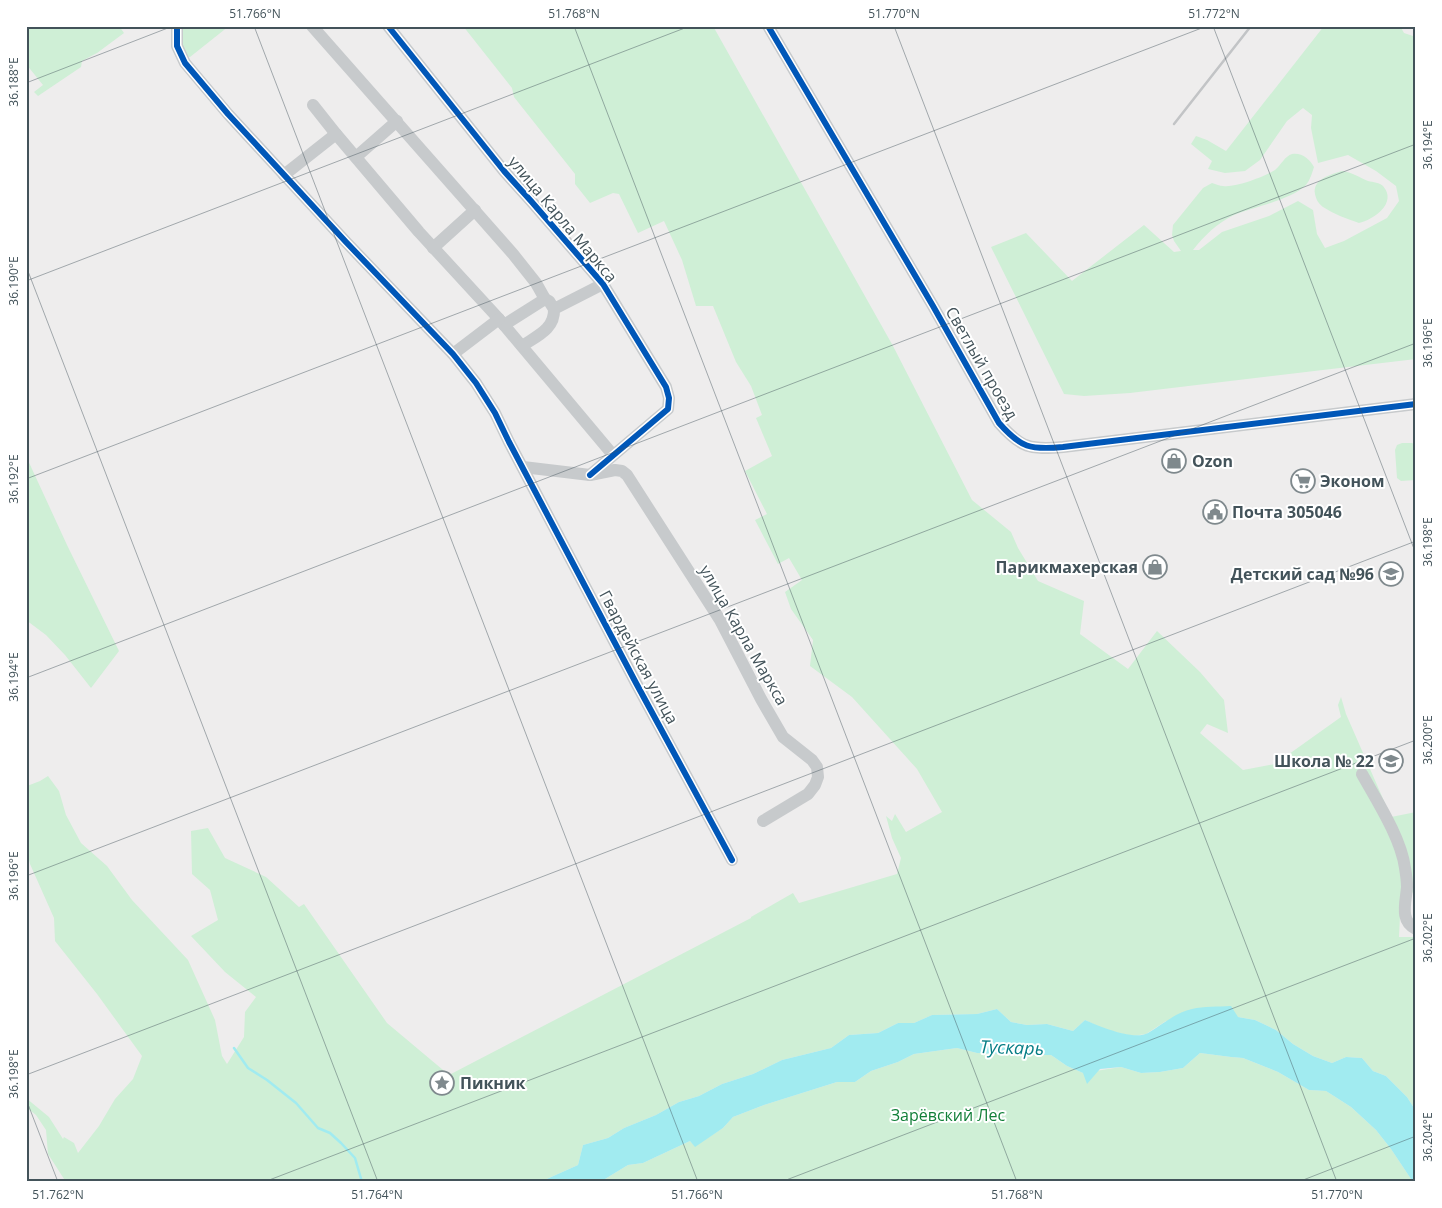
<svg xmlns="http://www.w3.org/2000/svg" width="1442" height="1208" viewBox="0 0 1442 1208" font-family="'Open Sans',sans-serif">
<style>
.green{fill:#cfefd6}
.water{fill:#a1ebf0}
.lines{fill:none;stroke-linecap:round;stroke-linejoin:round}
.stream{stroke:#a1ebf0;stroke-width:2.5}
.minor{stroke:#c7cacc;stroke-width:12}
.rail{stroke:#c2c4c6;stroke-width:2.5}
.cycleway-casing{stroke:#fff;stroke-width:9}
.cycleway{stroke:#0057b8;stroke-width:6}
.ticks{fill:none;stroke:#43535a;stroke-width:1;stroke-opacity:0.45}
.labels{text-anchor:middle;stroke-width:4;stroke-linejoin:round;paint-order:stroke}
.street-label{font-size:16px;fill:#43535a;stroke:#fff}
.poi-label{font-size:16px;font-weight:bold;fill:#43535a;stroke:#fff;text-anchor:start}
.park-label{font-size:16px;fill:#117f38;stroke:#fff}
.water-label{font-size:18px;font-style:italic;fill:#077e86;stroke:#fff}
.neatline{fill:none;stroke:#43535a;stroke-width:2}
.ticks-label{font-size:12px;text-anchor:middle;fill:#43535a}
</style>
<rect width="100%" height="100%" fill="#eeeded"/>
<!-- green -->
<g class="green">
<polygon points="26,26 119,26 124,33 97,53 82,61 81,67 38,96 34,92 43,85 26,64"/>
<polygon points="180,26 229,26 190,57 184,55"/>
<polygon points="463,26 713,26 893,346 972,500 1011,532 1018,548 1038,581 1084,601 1080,634 1128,669 1157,631 1200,672 1224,700 1228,733 1207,724 1200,733 1243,770 1275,764 1341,717 1338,705 1341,697 1346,714 1391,817 1416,812 1416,892 1410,893 1402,875 1399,937 1416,937 1416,1111 1407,1097 1386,1076 1373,1071 1362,1058 1346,1057 1332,1063 1313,1056 1293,1044 1276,1030 1255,1020 1238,1017 1166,1021 1146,1034 1132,1036 1106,1030 1085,1020 1073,1031 1047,1024 1027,1025 1011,1022 997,1009 977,1014 932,1015 914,1023 898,1023 878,1033 849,1035 831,1048 782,1060 753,1074 722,1084 699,1096 679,1102 656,1115 624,1128 608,1138 583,1145 578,1165 540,1182 66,1182 48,1154 46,1130 36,1115 26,1107 26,1098 49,1117 63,1139 64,1137 74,1143 78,1153 99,1126 115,1099 133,1079 142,1056 97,994 55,941 54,918 30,864 26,847 26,784 27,786 40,781 48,776 59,791 66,815 81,843 107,866 132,900 188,960 215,1020 222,1056 227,1064 244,1037 245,1012 256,997 225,972 191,936 218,920 210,890 192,874 191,831 208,828 225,858 266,877 299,907 304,904 387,1023 449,1075 751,918 751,917 793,893 799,903 897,874 901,858 892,838 886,816 892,821 895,814 906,832 942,812 917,769 852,697 810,666 813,640 791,609 785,592 802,580 789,558 778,564 755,520 767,514 745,471 772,456 756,418 762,415 751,386 736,362 713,306 696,306 682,260 664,221 638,233 619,194 613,193 590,203 575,184 575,174 514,97 512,88"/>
<path d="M1324,26h76l4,7 12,4v322l-286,34 -46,3 -20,-2 -73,-147 35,-14 46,48 72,-56 30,27 7,-1 -7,-10 -2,-6 1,-10 30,-37 9,-5c4,1 8,3 11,3 12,2 43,-10 52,-16 6,-5 10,-14 17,-16 9,-2 18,5 22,13 -2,6 -4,13 -8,18 -15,15 -53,22 -72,30 -17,8 -30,21 -41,35h6l23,-18 47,-16 29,-15 15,9 4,24 8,14 19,-7 43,-23 12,-17 -3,-15 -20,-15 -28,-16 -30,8 -7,-35 1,-13 -9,-7 -16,13 -27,39 -15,11 -20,2 -17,-4 4,-8 -21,-17 5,-8 11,4 19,11z"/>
<path d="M1342,171c12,2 16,6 26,10 5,1 12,2 15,5 15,17 -10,34 -24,37 -12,-4 -25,-9 -36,-16 -5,-4 -7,-8 -8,-13 -3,-15 17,-20 27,-23z"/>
<polygon points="1402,443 1412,443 1416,445 1416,480 1401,481 1397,478 1395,450 1397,445"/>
<polygon points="26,456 67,545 119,651 91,688 65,655 46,635 26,620"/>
<polygon points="957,1048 977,1053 1024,1055 1051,1055 1067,1066 1083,1073 1121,1067 1141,1073 1160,1072 1183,1068 1200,1053 1231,1057 1243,1058 1278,1072 1309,1090 1326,1091 1351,1107 1376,1130 1391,1149 1413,1182 599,1182 605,1179 628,1165 643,1163 690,1141 695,1146 723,1128 733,1117 764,1105 837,1082 855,1082 871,1071 898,1062 914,1054"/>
</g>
<!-- water -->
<path class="water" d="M1231,1006l7,11 17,3 21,10 17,14 20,12 19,7 14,-6 16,1 11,13 13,5 21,21 9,14v71h-3l-22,-33 -15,-19 -25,-23 -25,-16 -17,-1 -31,-18 -35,-14 -12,-1 -31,-4 -17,15 -23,4 -19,1 -20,-6 -21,2 -13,15 -4,-11 -16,-7 -16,-11h-27l-47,-2 -20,-5 -43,6 -16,8 -27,9 -16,11h-18l-73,23 -31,12 -10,11 -28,19 -5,-6 -47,22 -15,2 -23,14 -6,3h-59l38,-17 5,-20 25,-7 16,-10 32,-13 23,-13 20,-6 23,-12 31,-10 29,-14 49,-12 18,-13 29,-2 20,-10h16l18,-8 45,-1 20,-5 14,13 16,3 20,-1 26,7 12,-11c14,6 48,21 63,13 14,-8 28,-21 44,-24 12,-3 26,-2 39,-3z"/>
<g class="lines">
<!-- stream -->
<polyline class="stream" points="234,1048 248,1068 267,1080 296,1103 318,1128 330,1133 341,1143 355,1158 362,1182"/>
<!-- minor -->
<g class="minor">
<polyline points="177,26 177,46 185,63 228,114 346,242 453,354 476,383 495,413 509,442 636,683 732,860"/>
<polyline points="312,26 513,254 536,283 545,299"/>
<polyline points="388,26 504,171 531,201 603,284 666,387 669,398 668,409 590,475"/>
<path d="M768,26l165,280 66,117c22,25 31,27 64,24l353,-43"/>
<polyline points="313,105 336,134 419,232 499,319 613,455"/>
<polyline points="356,157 397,121"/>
<polyline points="284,175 336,134"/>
<polyline points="433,248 475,210"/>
<polyline points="504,325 545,299 549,301 554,309 603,284"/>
<path d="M522,346c15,-10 33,-17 32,-37"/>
<polyline points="453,354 499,319"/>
<polyline points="523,467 590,475 615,470 622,471 627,475 720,620 761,699 783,737 812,760 817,767 818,777 815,785 808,794 763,821"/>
<path d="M1362,774c15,27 39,64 43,94 1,6 2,13 2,19 -1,15 -8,34 9,42"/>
</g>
<!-- rail -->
<polyline class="rail" points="1174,124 1251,26"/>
<!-- cycleway casing -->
<g class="cycleway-casing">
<g id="cycleway">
<polyline points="177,26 177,46 185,63 228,114 346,242 453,354 476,383 495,413 509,442 636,683 732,860"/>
<polyline points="388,26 504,171 531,201 603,284 666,387 669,398 668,409 590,475"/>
<path d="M768,26l165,280 66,117c22,25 31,27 64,24l353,-43"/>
</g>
</g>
<!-- cycleway -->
<use href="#cycleway" class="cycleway"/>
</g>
<!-- ticks -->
<path class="ticks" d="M254,26l444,1156M574,26l443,1156M894,26l443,1156M1213,26l203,528M26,83l147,-57M26,266l352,916M26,281l664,-255M26,479l1181,-453M26,678l1390,-534M26,876l1390,-533M26,1075l1390,-534M26,1099l32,83M264,1182l1152,-442M781,1182l635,-244M1298,1182l118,-46"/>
<!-- icons -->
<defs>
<g id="shop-ring" transform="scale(1.25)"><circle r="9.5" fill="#fff" stroke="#7f898d" stroke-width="1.5"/><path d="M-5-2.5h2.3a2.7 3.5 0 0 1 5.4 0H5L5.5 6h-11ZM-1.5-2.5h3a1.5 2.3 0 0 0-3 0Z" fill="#7f898d"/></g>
<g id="supermarket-ring" transform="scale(1.25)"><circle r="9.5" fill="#fff" stroke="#7f898d" stroke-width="1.5"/><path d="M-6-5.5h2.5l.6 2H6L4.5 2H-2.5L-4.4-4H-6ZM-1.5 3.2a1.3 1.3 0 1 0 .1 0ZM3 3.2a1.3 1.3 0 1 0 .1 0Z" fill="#7f898d"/></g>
<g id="civic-ring" transform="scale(1.25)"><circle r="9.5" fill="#fff" stroke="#7f898d" stroke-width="1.5"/><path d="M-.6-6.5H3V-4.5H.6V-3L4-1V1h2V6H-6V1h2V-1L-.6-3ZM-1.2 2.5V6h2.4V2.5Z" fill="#7f898d"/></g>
<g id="school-ring" transform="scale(1.25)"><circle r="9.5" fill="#fff" stroke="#7f898d" stroke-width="1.5"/><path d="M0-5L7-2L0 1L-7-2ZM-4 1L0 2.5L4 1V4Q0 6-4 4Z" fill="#7f898d"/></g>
<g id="sight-ring" transform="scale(1.25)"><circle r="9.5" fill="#fff" stroke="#7f898d" stroke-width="1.5"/><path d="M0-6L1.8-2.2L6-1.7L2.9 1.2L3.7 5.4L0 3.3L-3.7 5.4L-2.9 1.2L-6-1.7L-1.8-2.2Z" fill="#7f898d"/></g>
</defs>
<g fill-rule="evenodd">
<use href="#shop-ring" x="1174" y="461"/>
<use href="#supermarket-ring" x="1303" y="481"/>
<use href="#civic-ring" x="1215" y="512"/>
<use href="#shop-ring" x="1155" y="567"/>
<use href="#school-ring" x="1391" y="574"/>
<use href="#school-ring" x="1391" y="761"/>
<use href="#sight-ring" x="442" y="1083"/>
</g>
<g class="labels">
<!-- street labels -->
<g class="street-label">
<text transform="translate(563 219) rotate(50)" y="6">улица Карла Маркса</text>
<text transform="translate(982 363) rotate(60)" y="6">Светлый проезд</text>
<text transform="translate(744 635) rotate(60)" y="6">улица Карла Маркса</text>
<text transform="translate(639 657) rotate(62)" y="6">Гвардейская улица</text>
</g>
<!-- poi labels -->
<g class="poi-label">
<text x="1192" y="467">Ozon</text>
<text x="1320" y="487">Эконом</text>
<text x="1232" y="518">Почта 305046</text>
<text x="1138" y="573" text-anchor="end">Парикмахерская</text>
<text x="1374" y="580" text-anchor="end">Детский сад №96</text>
<text x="1374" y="767" text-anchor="end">Школа № 22</text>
<text x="460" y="1089">Пикник</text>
</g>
<!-- park labels -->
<g class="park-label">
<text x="948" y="1121">Зарёвский Лес</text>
</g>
<!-- water labels -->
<g class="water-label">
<text transform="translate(1012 1048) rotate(2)" y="6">Тускарь</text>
</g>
</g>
<!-- border -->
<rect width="1442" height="1208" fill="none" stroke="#ffffff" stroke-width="55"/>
<rect x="28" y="28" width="1386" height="1152" class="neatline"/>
<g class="ticks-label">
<text x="255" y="18">51.766°N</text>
<text x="574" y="18">51.768°N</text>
<text x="894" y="18">51.770°N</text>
<text x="1214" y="18">51.772°N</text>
<text transform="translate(14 82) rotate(-90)" y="4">36.188°E</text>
<text transform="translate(1428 145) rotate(-90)" y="4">36.194°E</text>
<text transform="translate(14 281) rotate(-90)" y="4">36.190°E</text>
<text transform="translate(1428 343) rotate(-90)" y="4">36.196°E</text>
<text transform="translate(14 479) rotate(-90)" y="4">36.192°E</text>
<text transform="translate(1428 542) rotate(-90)" y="4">36.198°E</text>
<text transform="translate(14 677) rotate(-90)" y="4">36.194°E</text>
<text transform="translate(1428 740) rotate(-90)" y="4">36.200°E</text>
<text transform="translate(14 876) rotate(-90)" y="4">36.196°E</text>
<text transform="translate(1428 938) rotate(-90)" y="4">36.202°E</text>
<text transform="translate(14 1074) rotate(-90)" y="4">36.198°E</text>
<text transform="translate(1428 1137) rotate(-90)" y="4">36.204°E</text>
<text x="58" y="1199">51.762°N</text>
<text x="377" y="1199">51.764°N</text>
<text x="697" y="1199">51.766°N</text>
<text x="1017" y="1199">51.768°N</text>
<text x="1337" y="1199">51.770°N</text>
</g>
</svg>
